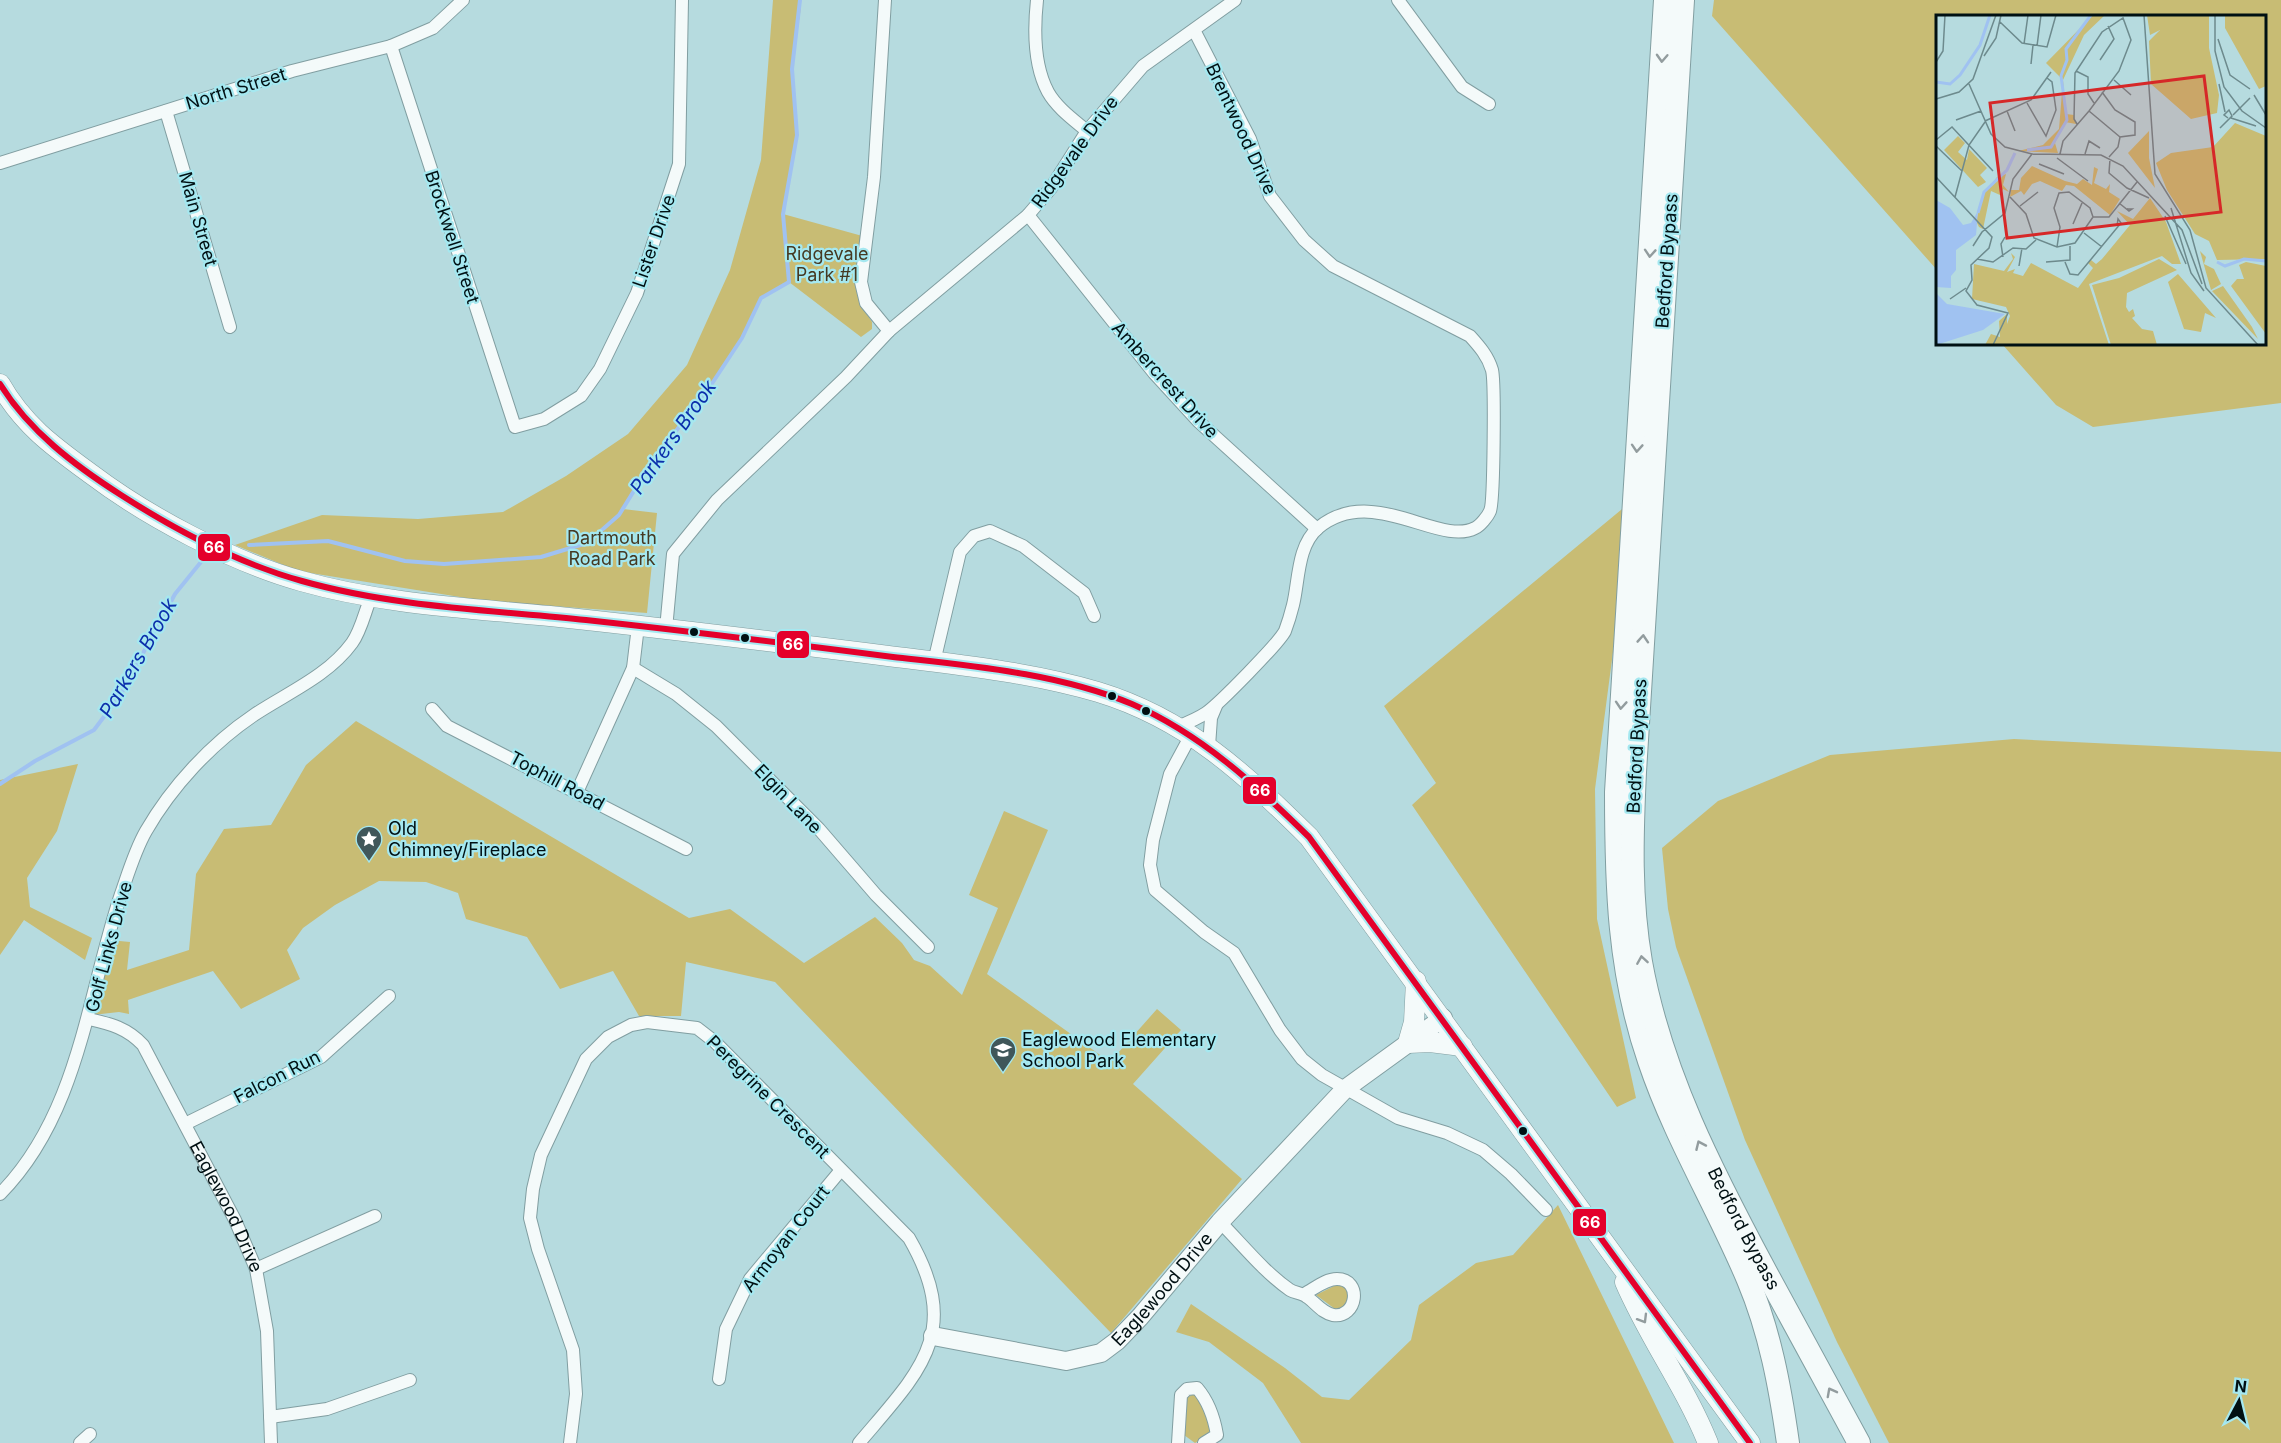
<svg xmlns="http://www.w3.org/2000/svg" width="2281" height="1443" viewBox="0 0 2281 1443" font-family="Inter,sans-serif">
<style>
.green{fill:#c8bc74}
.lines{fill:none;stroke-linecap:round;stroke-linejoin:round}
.stream{stroke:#a0c2f1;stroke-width:4}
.street-casing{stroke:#819ea1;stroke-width:14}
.secondary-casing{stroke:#819ea1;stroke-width:20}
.primary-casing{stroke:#819ea1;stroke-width:21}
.highway-casing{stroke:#819ea1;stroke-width:24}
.street{stroke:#f4fafa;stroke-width:12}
.secondary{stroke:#f4fafa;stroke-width:18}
.primary{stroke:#f4fafa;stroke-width:20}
.highway{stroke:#f4fafa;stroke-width:22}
.bus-1-casing{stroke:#a5e8f0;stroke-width:10}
.bus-1{stroke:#e4002b;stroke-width:6}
.oneway{stroke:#929c9e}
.bus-dot{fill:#001013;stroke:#a5e8f0;stroke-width:2}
.labels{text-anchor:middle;stroke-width:4.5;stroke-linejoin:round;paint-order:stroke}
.street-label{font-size:18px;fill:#001013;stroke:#a5e8f0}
.park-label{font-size:18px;fill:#453922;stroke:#a5e8f0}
.poi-label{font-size:18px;fill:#001013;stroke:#a5e8f0;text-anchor:start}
.water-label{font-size:20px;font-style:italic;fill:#0b2fab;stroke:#a5e8f0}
.inset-river{fill:none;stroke:#a0c2f1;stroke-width:3}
.inset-road{fill:none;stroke:#6d8a8d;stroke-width:1.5}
.view{fill:#d62828;fill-opacity:0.15;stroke:#d62828;stroke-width:3}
.inset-edge{fill:none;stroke:#001013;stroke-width:3}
.line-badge{stroke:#a5e8f0;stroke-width:2}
.badge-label{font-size:16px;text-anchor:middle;font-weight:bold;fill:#fff}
</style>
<rect width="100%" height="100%" fill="#b6dbdf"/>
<!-- green -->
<g class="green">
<polygon points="773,0 800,0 801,7 792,69 797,135 783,214 866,237 861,305 872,322 872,329 861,337 789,282 761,298 742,338 717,376 648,468 623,509 657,513 647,613 485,601 298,571 235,545 322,515 418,519 503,512 566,476 628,434 687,365 730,270 761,160"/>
<polygon points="1714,0 2281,0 2281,403 2093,427 2056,405 2002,344 2264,344 2264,16 1938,16 1937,270 1712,16"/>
<polygon points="1633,500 1595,789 1597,919 1636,1098 1617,1107 1412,805 1436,783 1384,706"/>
<polygon points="356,721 689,918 730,909 804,963 875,917 902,943 914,960 930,966 962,995 998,908 969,895 1004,811 1048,830 987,974 1110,1062 1157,1009 1181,1030 1133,1084 1242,1179 1111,1333 775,982 686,962 681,1016 639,1016 613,971 560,989 527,937 466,919 458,893 426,882 379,881 335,905 303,928 287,950 300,979 241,1009 213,971 128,1000 129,1014 119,1012 92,1015 109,940 130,942 127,970 189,950 196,874 224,829 271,825 306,765"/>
<polygon points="2014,739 2281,752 2281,1443 1889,1443 1837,1342 1745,1140 1676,947 1668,909 1662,848 1718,801 1830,755"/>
<polygon points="78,764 57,831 27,878 30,907 92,938 85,960 24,920 0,955 0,780"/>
<polygon points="1558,1205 1674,1443 1301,1443 1263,1383 1209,1342 1176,1332 1191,1304 1285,1368 1322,1397 1349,1400 1411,1340 1419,1305 1476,1263 1513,1255"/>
<polygon points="1336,1285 1345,1287 1351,1296 1344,1307 1335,1309 1316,1295"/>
<polygon points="1192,1395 1198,1395 1213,1433 1195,1443 1184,1435 1186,1398"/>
</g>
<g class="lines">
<!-- stream -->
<g class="stream">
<polyline points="249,545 328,541 405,561 444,564 541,557 587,543 619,515 648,468 713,382 742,338 761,298 789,282 783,214 797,135 792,69 800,0"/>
<polyline points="0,784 35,761 94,730 121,694 175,594 205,557"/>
</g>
<!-- street casing -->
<g class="street-casing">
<g id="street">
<polyline points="885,0 874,177 861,282 866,303 889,331"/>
<path d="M1037,0c-3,28 -3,66 11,92 9,16 26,28 39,39"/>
<polyline points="1398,0 1462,87 1489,104"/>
<polyline points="391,46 515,427 544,419 581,396 600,369 637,293 679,164 682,0"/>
<polyline points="166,111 230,327"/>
<polyline points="0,163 292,71 391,46 433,28 463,0"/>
<polyline points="1028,215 1154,373 1198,421 1317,529"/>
<polyline points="666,629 673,554 717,500 846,377 889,331 1028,215 1051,188 1087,131 1143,66 1235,0"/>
<polyline points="934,662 960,552 974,536 990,531 1023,546 1084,593 1094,616"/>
<polyline points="633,668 676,694 716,726 819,829 876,895 928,947"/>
<polyline points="432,709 447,726 686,849"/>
<path d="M1177,727c10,-4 20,-8 29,-14 13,-9 73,-70 79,-82 3,-8 6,-18 8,-26 6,-24 4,-59 25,-77 54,-45 121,19 157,0 5,-2 13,-12 15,-17 4,-8 5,-129 2,-141 -4,-14 -13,-24 -22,-34l-137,-70 -29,-26 -34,-44 -20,-57 -56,-109"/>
<polyline points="1191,735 1170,774 1153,840 1150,865 1155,890 1204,932 1234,953 1280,1030 1302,1059 1322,1075 1398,1118 1447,1133 1483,1150 1511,1174 1546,1210"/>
<polyline points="1209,746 1211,718 1216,706"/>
<polyline points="577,792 633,668 638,626"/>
<path id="s1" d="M89,1019c22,5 38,9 54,26l92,175 21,49 11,62 4,112"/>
<polyline points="185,1124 321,1057 389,996"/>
<path d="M0,1194c79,-80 87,-198 121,-300 7,-20 14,-44 25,-63 26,-45 65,-87 108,-116 33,-22 74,-39 98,-72 9,-12 13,-32 19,-46"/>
<path d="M1220,1222c22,22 44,50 70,68 5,3 12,3 17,7 9,6 15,16 26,18 24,4 30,-36 4,-36 -12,0 -23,10 -33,15"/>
<polyline points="256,1269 375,1216"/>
<polyline points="719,1379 726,1329 750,1279 841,1170"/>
<polyline points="270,1417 327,1409 410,1380"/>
<polyline points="80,1443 90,1434"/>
<path d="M570,1443l6,-49 -3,-44 -35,-101 -8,-31 3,-29 8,-34 45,-96 22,-22 23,-12 16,-3 50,6 18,14 194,196c55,95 10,134 -50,205"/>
<path d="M1178,1443l3,-48 6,-6 10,-1c12,14 17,29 20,47l-13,8"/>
</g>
</g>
<!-- secondary casing -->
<g class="secondary-casing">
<g id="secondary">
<path id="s2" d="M933,1336l133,25 35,-8 16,-12 23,-24 80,-95 125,-133 98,-71"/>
</g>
</g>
<!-- primary casing -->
<g class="primary-casing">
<g id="primary">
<path d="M0,384c23,41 54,63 91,90 57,43 142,88 210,107 81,23 167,27 249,35 105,11 210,24 315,37 77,10 158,17 233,39 89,27 147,82 211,145l441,606"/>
<polyline points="1416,981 1414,1022 1408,1043 1430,1042 1462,1046"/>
<path d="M1625,1282c24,56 60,104 83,161"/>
</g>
</g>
<!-- highway casing -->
<g class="highway-casing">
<g id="highway">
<path d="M1665,0l-49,792c0,93 2,179 33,269 26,77 68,145 99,219 22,52 32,107 40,163"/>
<path id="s3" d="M1683,0l-48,772c-3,63 -5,127 6,190 20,111 72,211 125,310 31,57 62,114 93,171"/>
</g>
</g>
<!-- street -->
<use href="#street" class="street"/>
<!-- secondary -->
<use href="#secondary" class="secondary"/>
<!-- primary -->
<use href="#primary" class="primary"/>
<!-- highway -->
<use href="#highway" class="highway"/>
<!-- bus-1 casing -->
<g class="bus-1-casing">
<path id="bus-1" d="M0,384c29,47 74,81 121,111 56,36 116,68 181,86 92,26 189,29 284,39 102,11 205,24 307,37 79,9 164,16 239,47 69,30 124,81 177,133l441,606"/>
</g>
<!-- bus-1 -->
<use href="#bus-1" class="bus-1"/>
</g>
<!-- one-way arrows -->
<defs><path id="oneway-chevron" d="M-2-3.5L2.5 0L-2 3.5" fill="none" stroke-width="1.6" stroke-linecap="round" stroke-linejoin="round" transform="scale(1.5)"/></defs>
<g class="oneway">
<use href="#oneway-chevron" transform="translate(1662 58) rotate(93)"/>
<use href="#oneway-chevron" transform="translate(1650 253) rotate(94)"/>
<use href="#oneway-chevron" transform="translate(1637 448) rotate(94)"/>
<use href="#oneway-chevron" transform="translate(1643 639) rotate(-86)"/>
<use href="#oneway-chevron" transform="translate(1621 705) rotate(94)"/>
<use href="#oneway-chevron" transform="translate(1642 960) rotate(-99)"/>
<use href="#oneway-chevron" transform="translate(1700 1145) rotate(-114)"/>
<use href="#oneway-chevron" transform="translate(1643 1319) rotate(59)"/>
<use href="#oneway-chevron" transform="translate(1831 1392) rotate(-118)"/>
</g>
<!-- icons -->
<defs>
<g id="sight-pin" transform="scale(1.35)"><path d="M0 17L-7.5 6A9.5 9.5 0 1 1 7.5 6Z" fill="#40575a" stroke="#a5e8f0"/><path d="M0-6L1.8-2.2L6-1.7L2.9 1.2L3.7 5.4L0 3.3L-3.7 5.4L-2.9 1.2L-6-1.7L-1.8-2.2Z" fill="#fff"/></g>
<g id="school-pin" transform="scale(1.35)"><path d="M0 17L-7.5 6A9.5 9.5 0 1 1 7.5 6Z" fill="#40575a" stroke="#a5e8f0"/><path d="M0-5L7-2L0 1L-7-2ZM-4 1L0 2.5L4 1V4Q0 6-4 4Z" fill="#fff"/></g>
</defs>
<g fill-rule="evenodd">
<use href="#sight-pin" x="369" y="839"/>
<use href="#school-pin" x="1003" y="1050"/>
</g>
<!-- markers -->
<g class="bus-dot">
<circle cx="694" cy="632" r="5"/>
<circle cx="745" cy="638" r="5"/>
<circle cx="1112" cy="696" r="5"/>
<circle cx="1146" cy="711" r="5"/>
<circle cx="1523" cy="1131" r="5"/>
</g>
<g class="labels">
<!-- street labels -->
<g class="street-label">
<text transform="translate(236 89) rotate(-17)" y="6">North Street</text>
<text transform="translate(1241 129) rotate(65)" y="6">Brentwood Drive</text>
<text transform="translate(1075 152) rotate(-54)" y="6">Ridgevale Drive</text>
<text transform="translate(198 219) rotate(74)" y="6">Main Street</text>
<text transform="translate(452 237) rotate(72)" y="6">Brockwell Street</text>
<text transform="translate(654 241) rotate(-71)" y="6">Lister Drive</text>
<text transform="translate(1667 261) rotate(-86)" y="6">Bedford Bypass</text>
<text transform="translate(1165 380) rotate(48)" y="6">Ambercrest Drive</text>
<text transform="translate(1637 746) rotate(-87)" y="6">Bedford Bypass</text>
<text transform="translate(557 781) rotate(28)" y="6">Tophill Road</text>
<text transform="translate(788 799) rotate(46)" y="6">Elgin Lane</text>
<text transform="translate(109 947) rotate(-75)" y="6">Golf Links Drive</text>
<text transform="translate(277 1077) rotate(-27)" y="6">Falcon Run</text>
<text transform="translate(768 1097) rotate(45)" y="6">Peregrine Crescent</text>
<text dy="6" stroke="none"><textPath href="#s1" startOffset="243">Eaglewood Drive</textPath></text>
<text dy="6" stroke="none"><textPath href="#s3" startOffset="1251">Bedford Bypass</textPath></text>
<text transform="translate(786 1239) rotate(-52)" y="6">Armoyan Court</text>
<text dy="6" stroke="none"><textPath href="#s2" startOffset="260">Eaglewood Drive</textPath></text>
</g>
<!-- park labels -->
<g class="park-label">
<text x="827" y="260">Ridgevale<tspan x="827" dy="21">Park #1</tspan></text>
<text x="612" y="544">Dartmouth<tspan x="612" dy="21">Road Park</tspan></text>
</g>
<!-- poi labels -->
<g class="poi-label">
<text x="388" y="835">Old<tspan x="388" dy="21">Chimney/Fireplace</tspan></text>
<text x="1022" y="1046">Eaglewood Elementary<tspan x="1022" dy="21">School Park</tspan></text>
</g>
<!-- water labels -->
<g class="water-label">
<text transform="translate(673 437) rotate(-55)" y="7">Parkers Brook</text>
<text transform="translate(138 658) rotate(-60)" y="7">Parkers Brook</text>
</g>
</g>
<!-- overview -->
<g transform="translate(1936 15)">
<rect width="330" height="330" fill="#b6dbdf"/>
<path d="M157,0h12l-21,20 -21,45 3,34 8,1 2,9 -11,-2 -10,21 3,10 -40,-2 25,-6 16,-16 4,-49 -17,-17zM211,0h62v33l10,47 -2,18 -26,6 -40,-35 -2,-43 11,-11 -10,5zM289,0h41v71l-7,3 -34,-61zM299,108l31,13v123l-49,1 -8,-19 -14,-7 -28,-44 -11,-27 15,-10 42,-6zM213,116v27l6,30 -27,-35zM22,121l7,7 -7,9 9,8 2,-11 18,19 -7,7 6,7 -8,5 -34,-37zM96,151l33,15 12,3 6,-5 9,6 2,-18 4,2 -4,14 12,6 4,-5 -1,8 11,7 -10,16 -36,-29 -8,-1 -4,6 -22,-10 -8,3 -8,11 -3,-4 -11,6 1,-7h8l2,-12zM70,159l-3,11 6,7 -6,-3 -3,6 -9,-4 -8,38 -4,-2 -3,-6 7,-26 14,-18zM214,183l16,24 15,42h-9l-10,-8 -73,28 20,61h-124l6,-11 9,3 -1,-16 8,-7v10l3,-8 -4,-9 -34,-8 2,-35 30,7 9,-12 -2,-6 4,4 -8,15 8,-3 -2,4 10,3 8,-13 47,25 15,-20 -5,-5 3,-3 5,4 6,-5 28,-34 -13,-14 16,8zM264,236l6,6 -2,7 10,5 7,15 -10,6zM223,244l18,11 -50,23 -1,14 3,5 4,-3 2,7 -3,2 10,11 11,2 4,14h-46l-19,-60 27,-7zM310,247l20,4v68l-35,-48 6,-7h7l-5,-14zM242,259l38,44 -11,-5 -4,19 -17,-3 -16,-47zM287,271l29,41 6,12 -46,-48z" fill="#c8bc74"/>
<path d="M0,185l14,8 13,17 8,-2 7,-12 -2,24 -20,15v20l-5,6v12l-15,-1zM0,278l11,11 58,10 -22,16 -47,15z" fill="#a0c2f1"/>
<path class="inset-river" d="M0,67l14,2 10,-9 20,-30 10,-30M91,135l24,-3 16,-27 -6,-44 6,-16 -1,-11 25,-34M42,198l6,-21 23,-22 8,-17M281,247l8,4 19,-7 22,2"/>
<path class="inset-road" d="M208,0l11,159 35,56 16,58 52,57M279,0v36l9,36 18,24 24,17M64,7l22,21 25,4 9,-32M282,24l12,36 20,14M88,29l4,-29M101,31l4,-31M48,41l12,-18 5,-23M164,45l14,-21 -6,-13M0,47l7,-11 2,-36M95,49l2,-19M140,56l12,6v17l6,9M178,65l17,15M33,69l22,50 14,13 27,7 69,1 22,11 59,64 20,54M283,69l6,28M166,77l13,18 20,12v13l-15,2 -2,10 -9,10M318,80l12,20M0,84l23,-7 14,-13 23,-64M91,88l19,33 10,-26 -4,-28 -5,-4M71,96l8,20M153,96l31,26M297,100l17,-17M295,103l25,8M20,105l25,-9M49,106l46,-21 20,-28M284,113l12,-12 -3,-6 -5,5 4,3M0,125l16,-13 41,44M0,131l26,25M124,139l3,-13 26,-30 30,-40 12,-31 -8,-22 -21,14 -27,41 -1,46 3,5M149,139l4,-13 11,7M121,143l31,23M174,144l-1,14 18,15 22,10M103,149l25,10M0,162l56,60 -3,11 -18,17 1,15 -6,11 11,14 31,8 -15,32M19,182l14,-52 16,-23M74,182l16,17 8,24 23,9 18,-4 18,-26M183,188l10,8 3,-2h-5M84,191l18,-14M235,193l20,65 13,18M229,201l21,48M157,202h16l28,-35M137,209l9,-21M148,218l18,14M37,231l9,-14 23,-19 8,-34 19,-25M121,232l3,-20 -6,-19 5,-15 10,-1 21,16 3,9M67,242l-2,-13 4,-7M41,244l16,3 20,-14 13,1 10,-9M110,247l24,-2v-14M129,247l5,12 8,1 43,-52 -3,-4 -1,7M83,251l3,-18M14,284l16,-11"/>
<path class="view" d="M268,61l17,136 -214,26 -17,-135z"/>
<rect width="330" height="330" class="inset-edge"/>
</g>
<g class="line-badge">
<rect x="197" y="533" width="34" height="29" rx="6" fill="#e4002b"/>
<rect x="776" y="630" width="34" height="29" rx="6" fill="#e4002b"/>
<rect x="1242" y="776" width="35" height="29" rx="6" fill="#e4002b"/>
<rect x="1572" y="1208" width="35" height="29" rx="6" fill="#e4002b"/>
</g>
<g class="badge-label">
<text x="214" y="553">66</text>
<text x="793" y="650">66</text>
<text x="1260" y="796">66</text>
<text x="1590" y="1228">66</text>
</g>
<!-- north arrow -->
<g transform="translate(2239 1401) rotate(7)" stroke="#a5e8f0" stroke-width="4.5" paint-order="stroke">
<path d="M0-4.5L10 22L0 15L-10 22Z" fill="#001013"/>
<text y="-9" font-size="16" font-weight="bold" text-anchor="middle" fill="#001013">N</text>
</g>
</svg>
